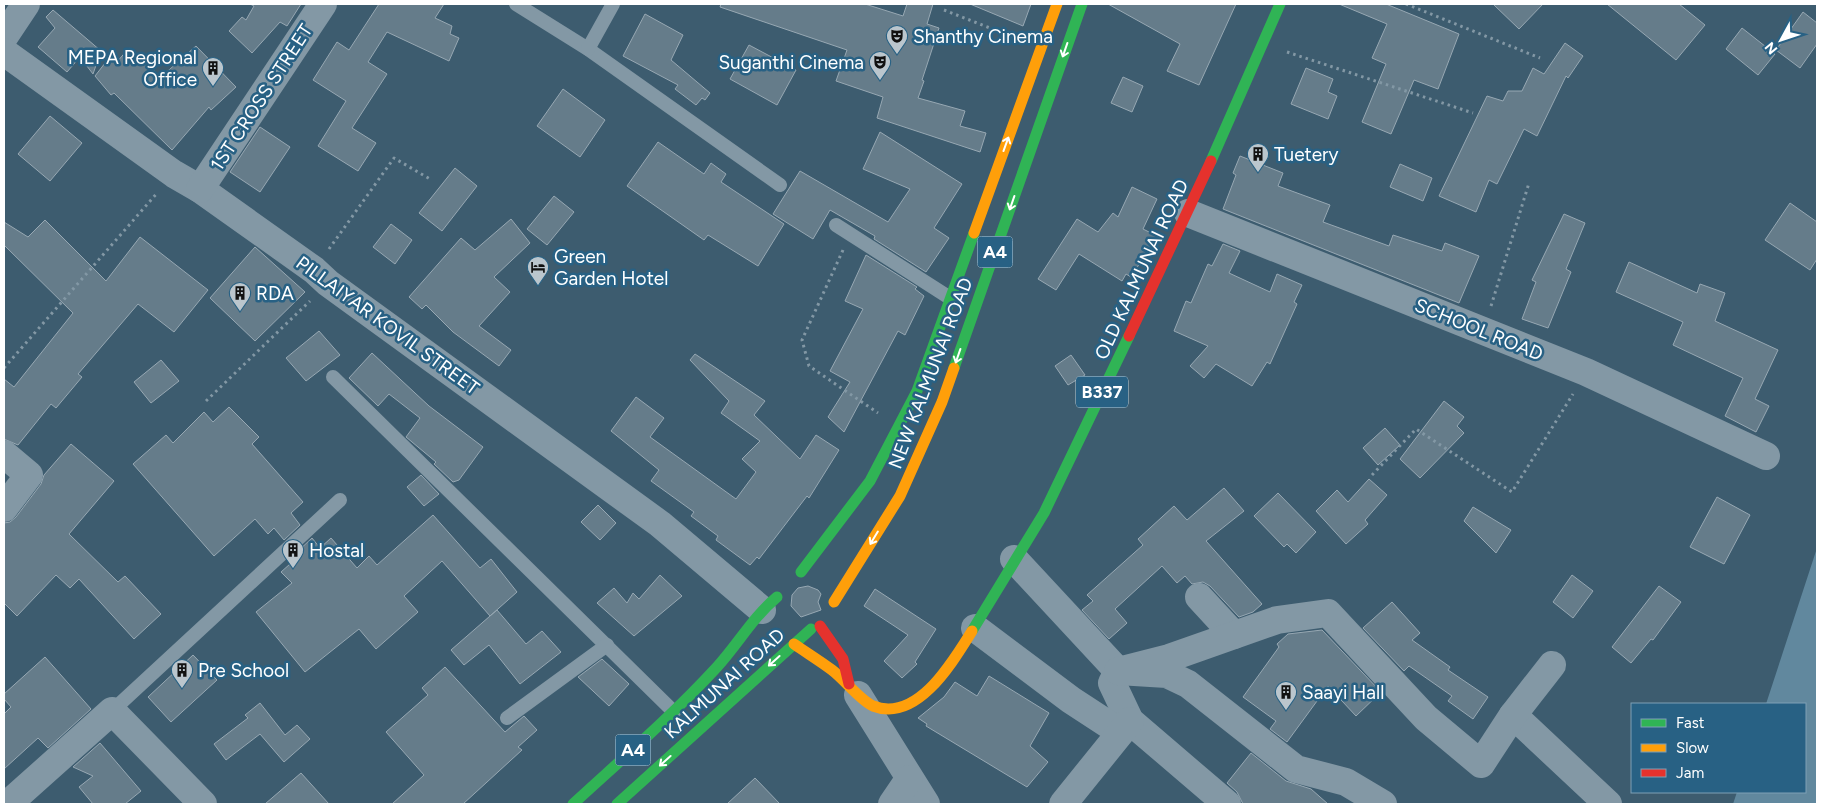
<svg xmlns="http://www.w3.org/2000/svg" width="1821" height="808" viewBox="0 0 1821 808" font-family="Figtree,sans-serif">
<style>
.water{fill:#61889e}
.building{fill:#657c8a;stroke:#97a8b3}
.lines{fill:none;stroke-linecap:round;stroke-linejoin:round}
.path{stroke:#8398a5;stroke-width:3;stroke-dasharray:2.5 4;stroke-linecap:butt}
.lane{stroke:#8398a5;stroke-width:14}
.street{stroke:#8398a5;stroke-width:28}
.fast{stroke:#30b455;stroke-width:11}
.slow{stroke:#ff9f0a;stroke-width:11}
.jam{stroke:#e5322d;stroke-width:11}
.oneway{stroke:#fff}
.labels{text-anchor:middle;stroke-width:5;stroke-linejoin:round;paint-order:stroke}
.shield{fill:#286184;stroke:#bed0da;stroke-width:1}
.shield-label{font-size:18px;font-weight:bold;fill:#fff}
.poi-label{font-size:19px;fill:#fff;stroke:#286184;text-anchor:start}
.street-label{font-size:19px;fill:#fff;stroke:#286184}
</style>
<rect width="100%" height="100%" fill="#3d5c6f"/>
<!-- water -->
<polygon class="water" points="1817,548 1817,804 1733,804 1737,792 1805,792 1805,704 1766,704"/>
<!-- building -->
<g class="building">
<polygon points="250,4 301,4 287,26 280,22 252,53 229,31 242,17 246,20 254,6"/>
<polygon points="379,4 444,4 435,18 452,26 450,34 459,38 449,61 387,32 368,62 387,74 352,128 376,143 358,171 318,146 346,101 313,80 337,42 349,50"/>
<polygon points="721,4 865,4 903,16 907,4 933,4 927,24 939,28 922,80 924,81 918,98 965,111 960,126 986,133 980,152 877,118 883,97 836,81 847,50 720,7"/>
<polygon points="970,4 1031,4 1023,26"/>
<polygon points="1108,4 1236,4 1199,85 1167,71 1180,44"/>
<polygon points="1339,4 1386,4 1459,34 1438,89 1414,80 1391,134 1362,122 1386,64 1372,58 1387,24"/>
<polygon points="1493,4 1543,4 1519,29"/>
<polygon points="1607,4 1679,4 1705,25 1676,60"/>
<polygon points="53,10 101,51 93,74 80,57 67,72 38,47 55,28 46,17"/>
<polygon points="1803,12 1817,23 1817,44 1800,68 1776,50"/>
<polygon points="645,14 683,35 671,60 710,93 705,100 702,98 696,105 675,89 678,85 623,56"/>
<polygon points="1742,28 1775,54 1758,75 1726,49"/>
<polygon points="1565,43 1583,56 1568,78 1566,76 1537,136 1524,129 1497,184 1489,180 1476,212 1439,196 1487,96 1503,101 1508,91 1522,91 1533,68 1544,74"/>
<polygon points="749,45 796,70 777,105 730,79"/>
<polygon points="196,46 236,87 211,110 209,107 172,150 114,93 111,95 95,76 109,58 116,63 129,48 161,77"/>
<polygon points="1306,68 1333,79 1328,92 1337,96 1328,119 1291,104"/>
<polygon points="1123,77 1143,86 1132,112 1111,103"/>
<polygon points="563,89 605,120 580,157 537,126"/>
<polygon points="50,116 82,143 50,181 18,154"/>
<polygon points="260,127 290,147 260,192 230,172"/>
<polygon points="880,132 962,184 934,228 949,238 926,272 874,239 875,236 830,210 813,239 773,214 800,171 888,222 910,189 863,169"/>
<polygon points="658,142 704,174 711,163 726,174 721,182 784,224 758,266 708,235 704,240 627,186"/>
<polygon points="1240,156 1283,173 1278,186 1330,205 1323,222 1389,246 1393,235 1442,251 1445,243 1479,256 1459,303 1223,209 1236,175 1233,173"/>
<polygon points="1400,164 1432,178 1423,201 1390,187"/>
<polygon points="455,168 477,186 442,231 419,213"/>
<polygon points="1132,187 1157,199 1143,229 1157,236 1131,277 1126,274 1122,281 1079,254 1056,290 1038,279 1077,219 1098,232 1113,213 1118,217"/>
<polygon points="554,196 574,212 547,245 527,229"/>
<polygon points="1790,203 1817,222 1817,259 1810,270 1765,240"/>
<polygon points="1564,214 1585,223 1566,269 1571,272 1548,328 1522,319 1536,282 1532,280"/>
<polygon points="511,219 530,243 494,277 510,292 479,326 511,350 499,366 453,332 426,305 422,309 409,297 461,238 475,250"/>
<polygon points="45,220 106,281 140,237 208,290 174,332 138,304 78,374 82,377 56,408 51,404 18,445 4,439 4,379 14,387 73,313 4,245 4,222 28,237"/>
<polygon points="391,224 412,240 395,264 373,247"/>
<polygon points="1223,244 1240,251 1229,273 1270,292 1277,274 1302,285 1294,302 1297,304 1270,364 1267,362 1252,386 1216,364 1204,378 1190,366 1208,346 1174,331 1186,301 1191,303 1208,264 1212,266"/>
<polygon points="255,247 305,292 255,341 210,298"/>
<polygon points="866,255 917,287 915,289 924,296 905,335 898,331 844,432 828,417 850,382 830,371 863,309 845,301"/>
<polygon points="1629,262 1697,293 1700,284 1725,293 1715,321 1778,350 1755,399 1769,406 1756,432 1725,416 1743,378 1673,345 1683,322 1616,292"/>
<polygon points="319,331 340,355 306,381 286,358"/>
<polygon points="372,353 429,406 483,447 459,480 453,482 434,464 436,462 406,437 420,418 389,394 378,406 349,378"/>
<polygon points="695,354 765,401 754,415 800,459 816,435 839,450 809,498 807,496 759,559 757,557 750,565 716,540 718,536 691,516 694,512 651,481 659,470 611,431 636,397 664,418 650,437 736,499 756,472 742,459 760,441 721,413 729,401 690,360"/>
<polygon points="1071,355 1085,375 1068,385 1055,366"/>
<polygon points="161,360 179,381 151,403 134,382"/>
<polygon points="1444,401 1464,417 1457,426 1464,433 1420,478 1400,459"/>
<polygon points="229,407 259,437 252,444 303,502 291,513 300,525 284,540 274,528 268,534 255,519 214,556 133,464 166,435 173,443 204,412 213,422"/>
<polygon points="1385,428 1400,445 1378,465 1363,448"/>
<polygon points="71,444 114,481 69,534 118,582 125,576 161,614 134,639 79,579 70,588 56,575 17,616 4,603 4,523 10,522 16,517 41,484 44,475"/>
<polygon points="421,475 439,494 424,506 407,487"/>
<polygon points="1369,479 1387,495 1365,520 1368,524 1346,544 1316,511 1337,490 1348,502"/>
<polygon points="1224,488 1244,511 1206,541 1262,604 1253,612 1239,617 1210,586 1203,582 1192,584 1185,576 1177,583 1162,566 1115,609 1127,623 1109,639 1082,610 1093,601 1087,595 1143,545 1138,539 1174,506 1187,520"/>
<polygon points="1278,493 1316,532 1296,553 1287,544 1284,547 1254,516"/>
<polygon points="1717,497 1750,515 1724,564 1690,547"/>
<polygon points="598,505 616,523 600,540 581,522"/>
<polygon points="1473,507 1511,530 1496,553 1464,521"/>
<polygon points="433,515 480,568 491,559 517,592 490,616 497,610 526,644 542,631 561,652 520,684 489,645 464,665 451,650 490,616 442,561 404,596 418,612 376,649 359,629 305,672 256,612 292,583 281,572 299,556 296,553 312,538 320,548 331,538 357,568 369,556 377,565"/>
<polygon points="660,575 682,596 634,636 597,603 614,588 627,603 633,593 639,599"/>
<polygon points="1572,575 1593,591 1573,618 1553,602"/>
<polygon points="808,586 818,590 821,594 818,602 821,610 801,617 791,606 792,595 798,588"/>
<polygon points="1659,586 1681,602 1653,640 1651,639 1631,663 1612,647"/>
<polygon points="875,589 936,629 915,662 917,664 902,678 884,661 908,635 864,606"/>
<polygon points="1392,602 1420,633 1412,640 1450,667 1448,670 1488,697 1473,719 1448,701 1452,696 1409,666 1404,671 1363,628"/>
<polygon points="1322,630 1381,692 1356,716 1328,686 1287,742 1270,729 1276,721 1243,697 1279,647 1277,644 1288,634"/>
<polygon points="193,655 217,680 171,722 148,697"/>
<polygon points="45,657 91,709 48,748 38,738 4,769 4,714 11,707 4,699 4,694"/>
<polygon points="602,659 629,684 609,706 578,677"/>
<polygon points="445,667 505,732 524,716 537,730 518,747 522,750 463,804 392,804 424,775 386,732 428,695 422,688"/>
<polygon points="989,676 1049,713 1030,746 1048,762 1027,787 926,726 927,724 918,718 944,697 955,682 977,696"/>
<polygon points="260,703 285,735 297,725 310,739 284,762 260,734 226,760 214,744 248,718 245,715"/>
<polygon points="100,743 141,791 125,804 93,804 79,787 93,776 73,767"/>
<polygon points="1251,753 1286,781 1311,789 1328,804 1243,804 1237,792 1227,783"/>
<polygon points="301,773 329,804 265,804"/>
<polygon points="755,778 780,804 727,804"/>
</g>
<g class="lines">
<!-- path -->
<g class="path">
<polyline points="1406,4 1540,58"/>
<polyline points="944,10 1018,39"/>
<polyline points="1287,52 1473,113"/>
<polyline points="329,249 394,158 430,179"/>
<polyline points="843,250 802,340 809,366 878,413"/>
<polyline points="1491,306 1529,183"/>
<polyline points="4,368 158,192"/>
<polyline points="206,401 310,301"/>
<polyline points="1372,475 1416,429 1512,492 1573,394"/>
</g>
<!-- lane -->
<g class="lane">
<polyline points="516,4 588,49 780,185"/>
<polyline points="588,49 613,4"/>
<polyline points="836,225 950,298"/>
<polyline points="333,377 674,712"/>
<polyline points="112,711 340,500"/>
<polyline points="507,718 607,645"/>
</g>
<!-- street -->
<g class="street">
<polyline points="4,37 26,4"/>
<polyline points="4,52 174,174 200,189 314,270 328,283 660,524 762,610"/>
<polyline points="200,189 323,4"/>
<polyline points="1188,213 1586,372 1766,456"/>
<polyline points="4,454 29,475 4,508"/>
<polyline points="1014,559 1118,671 1112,683 1130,721 1227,804"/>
<polyline points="1199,597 1234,635"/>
<polyline points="975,628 1071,700 1120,732"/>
<polyline points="858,695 926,804"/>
<polyline points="1513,715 1608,804"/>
<polyline points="8,804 112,711 203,804"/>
<polyline points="892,804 909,779"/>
<polyline points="1063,804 1130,721"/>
<polyline points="1383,804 1346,782 1296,769 1188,684 1167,674 1118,671 1169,658 1277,620 1328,613 1426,718 1481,764 1513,715 1552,665"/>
</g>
<!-- fast -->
<g class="fast">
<polyline points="1211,161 1280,4"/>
<polyline points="954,368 1082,4"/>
<polyline points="801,572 870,481 917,391 974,233"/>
<polyline points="972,631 1044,513 1129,336"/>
<path d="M573,804c49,-45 99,-88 144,-137 21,-23 36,-50 60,-70"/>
<polyline points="617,804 811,629"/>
</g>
<!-- slow -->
<g class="slow">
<polyline points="974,233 1057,4"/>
<polyline points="834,602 900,496 942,402 954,368"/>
<path d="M794,644c13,9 26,17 38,26 12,9 28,30 41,36 44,17 79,-43 99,-75"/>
</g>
<!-- jam -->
<g class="jam">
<polyline points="1129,336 1211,161"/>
<polyline points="820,626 843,659 849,684"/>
</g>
</g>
<!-- one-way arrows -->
<defs><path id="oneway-shaft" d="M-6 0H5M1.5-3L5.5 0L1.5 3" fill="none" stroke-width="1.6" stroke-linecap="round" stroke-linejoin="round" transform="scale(1.25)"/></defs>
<g class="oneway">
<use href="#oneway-shaft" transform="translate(1065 50) rotate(109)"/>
<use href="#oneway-shaft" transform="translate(1006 144) rotate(-70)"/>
<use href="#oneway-shaft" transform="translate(1012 203) rotate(109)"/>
<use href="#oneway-shaft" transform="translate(958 356) rotate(109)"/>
<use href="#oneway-shaft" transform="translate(874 538) rotate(121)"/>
<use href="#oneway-shaft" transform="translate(774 661) rotate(138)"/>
<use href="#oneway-shaft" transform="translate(665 761) rotate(138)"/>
</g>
<!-- icons -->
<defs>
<g id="theatre-pin" transform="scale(1.125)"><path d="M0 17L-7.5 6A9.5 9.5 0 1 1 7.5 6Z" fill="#bbc6cd" stroke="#286184"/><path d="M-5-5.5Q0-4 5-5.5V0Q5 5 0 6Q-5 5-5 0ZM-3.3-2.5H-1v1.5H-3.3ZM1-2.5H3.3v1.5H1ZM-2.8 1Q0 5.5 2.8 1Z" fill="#111"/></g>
<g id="building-pin" transform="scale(1.125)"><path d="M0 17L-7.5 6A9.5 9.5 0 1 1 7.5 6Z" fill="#bbc6cd" stroke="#286184"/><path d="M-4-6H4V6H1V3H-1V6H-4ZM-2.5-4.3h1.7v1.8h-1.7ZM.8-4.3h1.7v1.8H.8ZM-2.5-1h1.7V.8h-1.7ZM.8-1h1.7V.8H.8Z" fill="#111"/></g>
<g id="hotel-pin" transform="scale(1.125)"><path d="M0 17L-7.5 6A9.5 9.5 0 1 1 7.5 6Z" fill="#bbc6cd" stroke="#286184"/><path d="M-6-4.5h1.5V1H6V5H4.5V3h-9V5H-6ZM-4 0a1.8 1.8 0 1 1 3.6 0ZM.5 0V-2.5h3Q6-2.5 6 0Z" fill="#111"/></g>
</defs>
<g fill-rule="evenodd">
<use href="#theatre-pin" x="897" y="36"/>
<use href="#theatre-pin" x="880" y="62"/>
<use href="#building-pin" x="213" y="68"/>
<use href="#building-pin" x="1258" y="154"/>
<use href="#hotel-pin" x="538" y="267"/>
<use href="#building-pin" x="240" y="293"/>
<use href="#building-pin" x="293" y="550"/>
<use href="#building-pin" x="182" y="670"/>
<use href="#building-pin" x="1286" y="692"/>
</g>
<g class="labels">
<!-- shield labels -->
<g class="shield">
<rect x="977.5" y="236.5" width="35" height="31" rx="4"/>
<rect x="1076" y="376.5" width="52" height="31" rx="4"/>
<rect x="615.5" y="734.5" width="35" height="31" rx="4"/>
</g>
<g class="shield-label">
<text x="995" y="258">A4</text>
<text x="1102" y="398">B337</text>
<text x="633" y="756">A4</text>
</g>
<!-- poi labels -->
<g class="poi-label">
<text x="913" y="43">Shanthy Cinema</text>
<text x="197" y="64" text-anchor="end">MEPA Regional<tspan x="197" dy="22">Office</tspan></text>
<text x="864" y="69" text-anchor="end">Suganthi Cinema</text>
<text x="1274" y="161">Tuetery</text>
<text x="554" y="263">Green<tspan x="554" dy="22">Garden Hotel</tspan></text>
<text x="256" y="300">RDA</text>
<text x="309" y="557">Hostal</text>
<text x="198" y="677">Pre School</text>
<text x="1302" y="699">Saayi Hall</text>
</g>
<!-- street labels -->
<g class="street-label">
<text transform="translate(261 97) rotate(-57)" y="7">1ST CROSS STREET</text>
<text transform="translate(1141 269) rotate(-65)" y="7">OLD KALMUNAI ROAD</text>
<text transform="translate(388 325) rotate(36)" y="7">PILLAIYAR KOVIL STREET</text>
<text transform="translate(1479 329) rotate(22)" y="7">SCHOOL ROAD</text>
<text transform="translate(930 373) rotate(-69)" y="7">NEW KALMUNAI ROAD</text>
<text transform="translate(724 683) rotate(-42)" y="7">KALMUNAI ROAD</text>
</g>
</g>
<!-- border -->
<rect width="1821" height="808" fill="none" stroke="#ffffff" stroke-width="10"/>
<!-- legend -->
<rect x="1631" y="703" width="175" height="90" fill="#286184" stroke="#7ea0b5"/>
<rect x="1641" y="719" width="25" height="8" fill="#30b455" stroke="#7ea0b5"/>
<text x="1676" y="728" font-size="15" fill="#ffffff">Fast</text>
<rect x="1641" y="744" width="25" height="8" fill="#ff9f0a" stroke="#7ea0b5"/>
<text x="1676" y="753" font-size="15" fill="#ffffff">Slow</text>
<rect x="1641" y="769" width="25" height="8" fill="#e5322d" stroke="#7ea0b5"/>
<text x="1676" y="778" font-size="15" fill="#ffffff">Jam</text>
<!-- north arrow -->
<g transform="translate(1781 40) rotate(230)" stroke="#286184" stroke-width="4" paint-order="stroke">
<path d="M0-4L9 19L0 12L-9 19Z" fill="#ffffff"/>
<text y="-8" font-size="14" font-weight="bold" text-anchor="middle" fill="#ffffff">N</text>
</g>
</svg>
